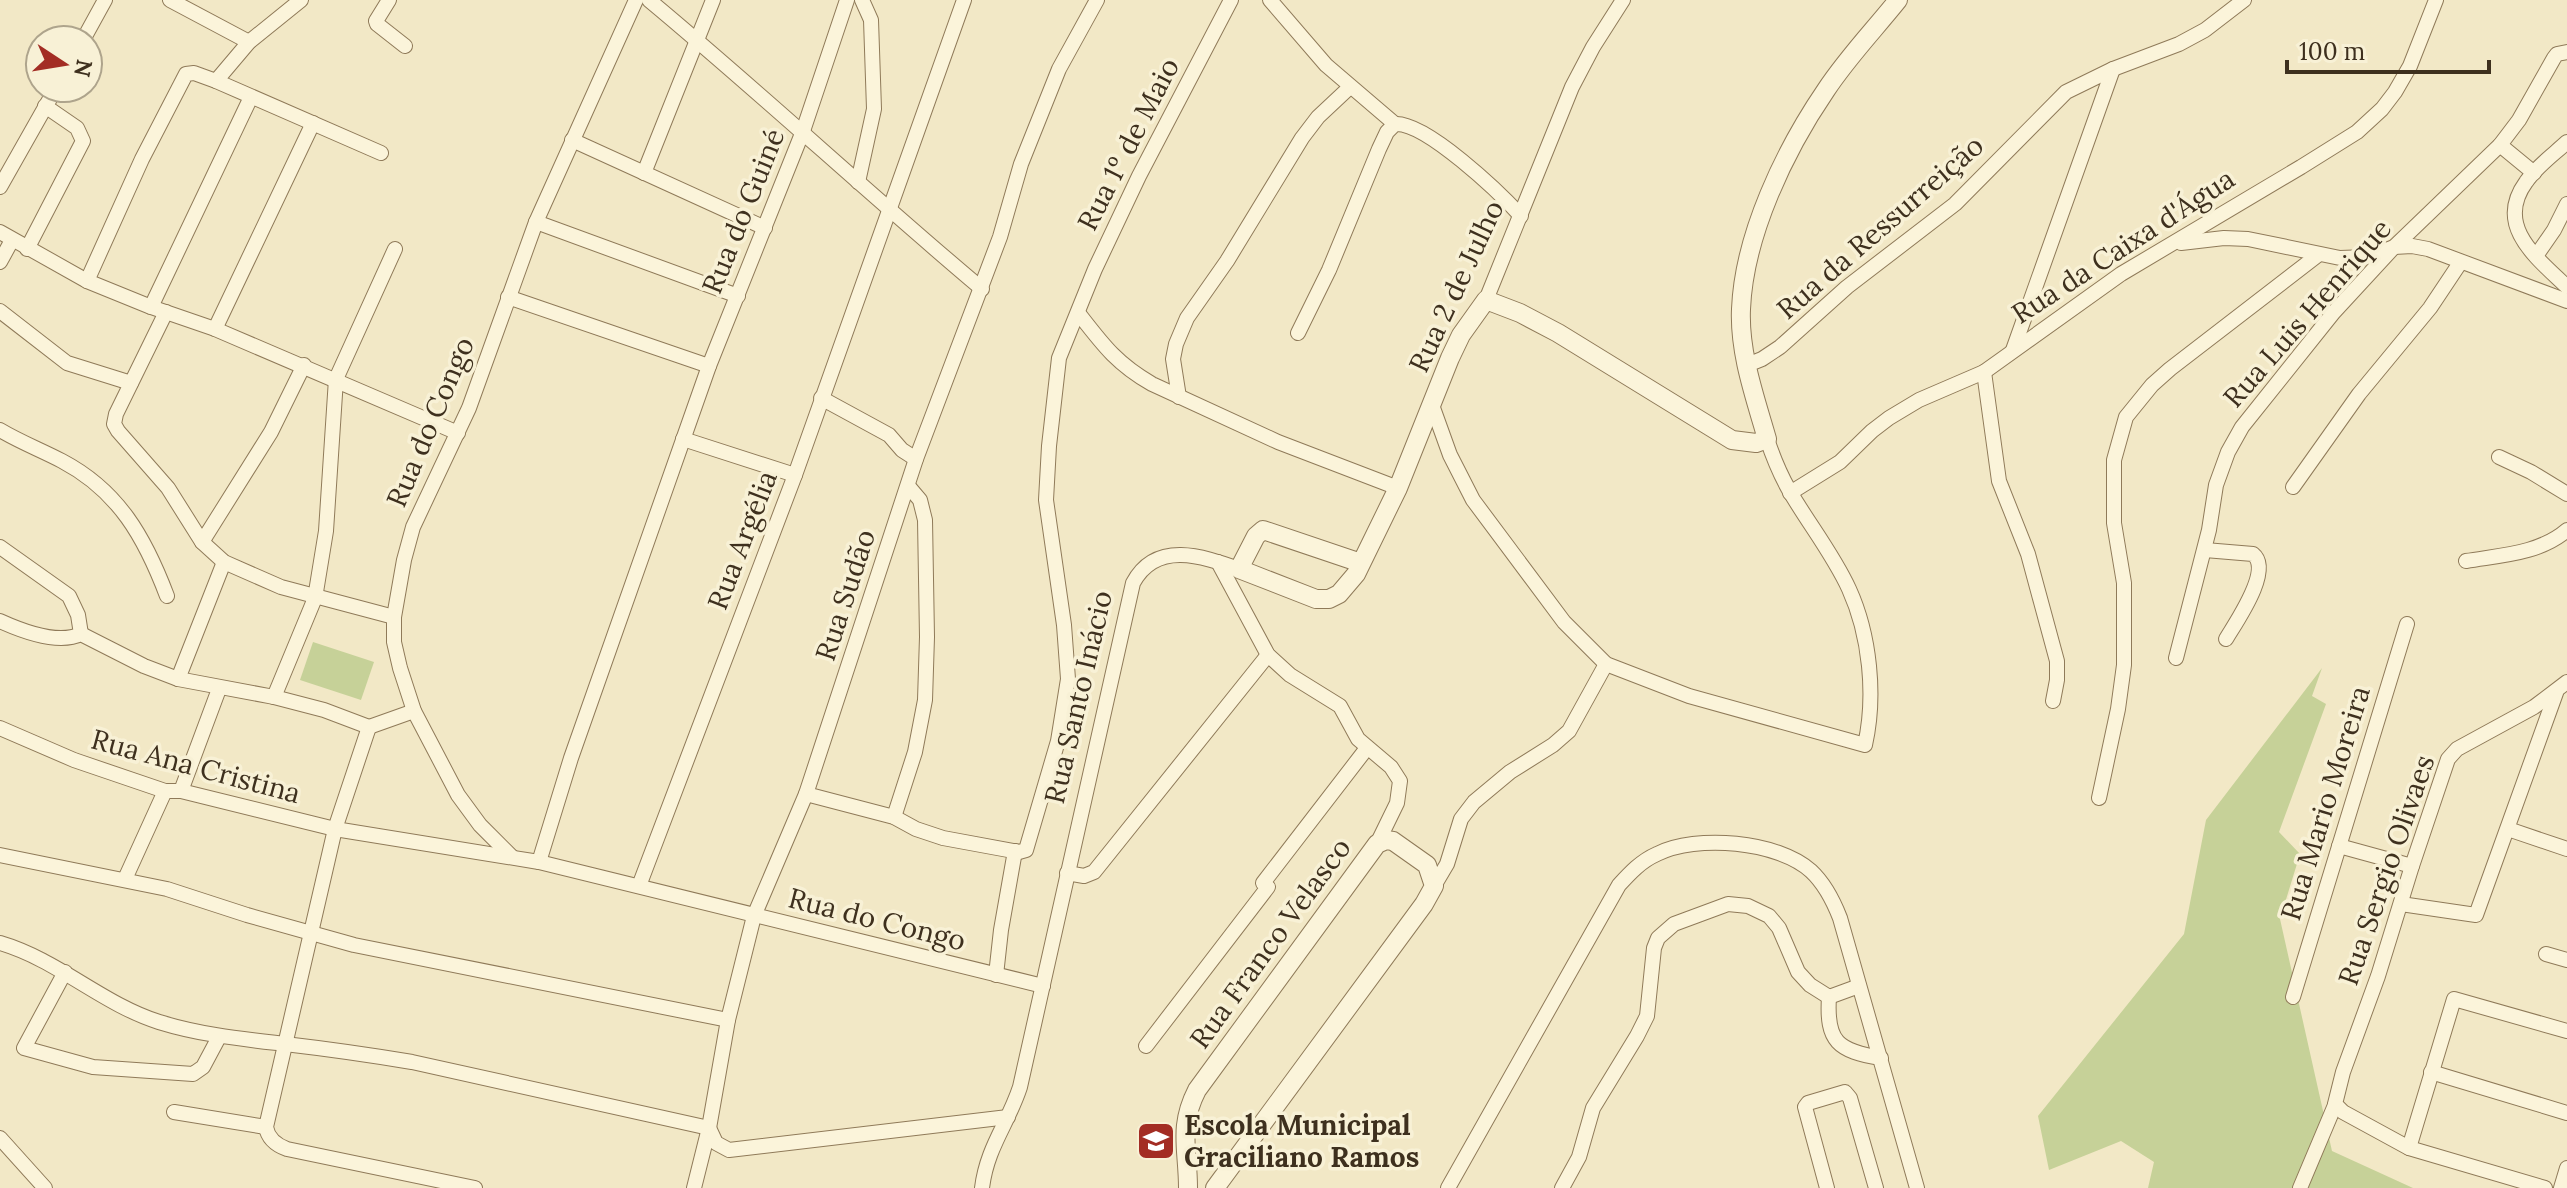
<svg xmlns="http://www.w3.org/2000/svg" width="2567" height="1188" viewBox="0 0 2567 1188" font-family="Lora,serif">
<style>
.green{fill:#c6d198}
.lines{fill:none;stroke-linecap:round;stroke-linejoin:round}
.minor-casing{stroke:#8f7a59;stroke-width:16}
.tertiary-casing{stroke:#8f7a59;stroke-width:20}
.minor{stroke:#fbf4da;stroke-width:14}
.tertiary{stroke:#fbf4da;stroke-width:18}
.labels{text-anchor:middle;stroke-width:7;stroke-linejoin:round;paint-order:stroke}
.street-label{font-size:28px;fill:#3e301e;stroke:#f8f1d6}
.poi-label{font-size:28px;font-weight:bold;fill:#3e301e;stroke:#f8f1d6;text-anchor:start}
</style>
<rect width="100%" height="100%" fill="#f2e8c6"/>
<!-- green -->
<g class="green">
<polygon points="313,642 374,662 361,700 300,680"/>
<polygon points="2322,668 2312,696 2326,704 2279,832 2300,854 2280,919 2332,1151 2413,1188 2148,1188 2154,1162 2121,1141 2049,1170 2038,1116 2184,934 2206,820"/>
</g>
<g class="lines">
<!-- minor casing -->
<g class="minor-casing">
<g id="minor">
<polyline points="170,0 249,42"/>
<polyline points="389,0 376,21 377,24 405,46"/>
<path d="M649,0c113,94 220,194 333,289"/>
<polyline points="1270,0 1326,65 1395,124"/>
<polyline points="83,40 105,0"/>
<polyline points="216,81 249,42 301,0"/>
<polyline points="572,140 765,228"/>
<path d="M2567,142c-13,12 -31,25 -41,40 -32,44 11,76 41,105"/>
<polyline points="2500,145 2534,173"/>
<polyline points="644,173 713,0"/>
<polyline points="858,182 874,109 871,20 862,0"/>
<polyline points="0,187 56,88"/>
<polyline points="536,222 738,296"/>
<polyline points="0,232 87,281 151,307 215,329 458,433"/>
<polyline points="2181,243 2224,238 2248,239 2340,258 2367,257 2394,247 2412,246 2428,249 2567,301"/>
<polyline points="27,249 83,141 77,128 45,106"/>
<polyline points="2536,256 2554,230 2567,204"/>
<polyline points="0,262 12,240"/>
<polyline points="87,281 142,159 186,74 194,73 216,81 381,153"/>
<polyline points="508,297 709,366"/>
<polyline points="1486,300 1572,87 1593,47 1623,0"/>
<polyline points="151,307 251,97"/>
<polyline points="0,311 67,363 131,383"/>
<polyline points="166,312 116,414 114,424 118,431 168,488 202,542 224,562 281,587 394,617"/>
<path d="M1079,314c24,31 38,50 73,70l126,58 120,46"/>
<polyline points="215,329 313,123"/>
<path d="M1298,333l31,-63 50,-121 8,-17 8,-8c31,-2 105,69 126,92"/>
<polyline points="2013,350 2113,69"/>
<polyline points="1747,365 1762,359 1780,347 1847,287 1955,204 2066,92 2113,69 2179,44 2205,30 2244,0"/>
<polyline points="1984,372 1999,481 2028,554 2057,661 2057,680 2053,701"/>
<polyline points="1179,397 1173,359 1176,344 1187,318 1227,261 1302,138 1318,117 1350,87"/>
<polyline points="821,398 889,435 902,450 916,459"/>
<path d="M1432,405l18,50 23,45 91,122 42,42 83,32 176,49c11,-49 5,-110 -16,-156 -16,-35 -41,-66 -60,-99 -9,-16 -16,-33 -22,-51"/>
<path d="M0,430c20,12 41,20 62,31 57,30 83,77 105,135"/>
<polyline points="683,439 795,475"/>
<polyline points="2499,457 2531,472 2567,494"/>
<polyline points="2293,487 2359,394 2430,308 2460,263"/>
<polyline points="1790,493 1840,462 1872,431 1889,418 1919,400 1984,372 2121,274 2301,167 2357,132 2382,109 2395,92 2410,66 2436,0"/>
<polyline points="202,542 271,432 304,365"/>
<polyline points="0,547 69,596 78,615 81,634"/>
<path d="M2205,550l48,4c20,16 -17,68 -27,85"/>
<path d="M2466,561c35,-6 73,-7 101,-31"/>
<polyline points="1218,562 1268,655 1290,675 1340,706 1358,739 1391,767 1400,781 1397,803 1377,844"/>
<path d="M0,621c22,10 58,24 81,13l63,32 34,13 96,18 50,13 45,17"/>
<polyline points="2176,658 2209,530 2216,485 2228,452 2242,427 2334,312 2394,247 2500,145 2519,120 2554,58 2557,54 2567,52"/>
<polyline points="178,679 224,562"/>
<polyline points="274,697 315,598 326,531 336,379 395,249"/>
<path d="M369,727l-34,102 -69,298c2,12 10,18 21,22l188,39"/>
<polyline points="369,727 414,711"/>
<polyline points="0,728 74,760 165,791 181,791 335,829 539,862 1043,986"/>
<polyline points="181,791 219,689"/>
<polyline points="806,794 894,817 916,829 943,838 1019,852 1026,850 1058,741 1068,679 1064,625 1046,500 1049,446 1059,358 1095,269 1139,176 1231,0"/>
<polyline points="2099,798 2118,709 2124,665 2124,583 2114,523 2114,460 2126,417 2152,385 2170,369 2318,255"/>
<polyline points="894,817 915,752 925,700 927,637 925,520 920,500 909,487"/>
<polyline points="2508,829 2567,849"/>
<polyline points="2339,846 2412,866"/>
<polyline points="0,855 167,889 247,915 354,945 728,1020"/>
<polyline points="512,857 480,825 458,795 414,711 400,668 394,642 394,617 404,560 413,527 469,408 536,222 636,0"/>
<polyline points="539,862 571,758 709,366 803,131 847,0"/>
<polyline points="1067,873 1084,876 1094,872 1268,655"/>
<polyline points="125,879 165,791"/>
<polyline points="1263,883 1367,748"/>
<polyline points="639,886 795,475 964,0"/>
<polyline points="1434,886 1447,864 1461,819 1474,802 1510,772 1553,745 1569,731 1606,664"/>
<polyline points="2401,904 2476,915 2556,693"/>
<path d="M0,943c58,17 102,61 159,79 42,13 83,17 126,22 43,5 85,11 127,18l297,66 7,15 13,7 279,-33"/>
<polyline points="2546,954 2567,960"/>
<polyline points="65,972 24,1048 93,1067 193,1074 203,1067 219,1037"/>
<polyline points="996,975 1001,930 1015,851"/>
<path d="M1829,997c-3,45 9,54 52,61"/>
<polyline points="2293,997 2407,624"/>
<polyline points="1146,1046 1268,887"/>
<polyline points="2431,1072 2567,1113"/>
<polyline points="174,1112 266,1127"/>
<polyline points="0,1138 45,1188"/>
<polyline points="2409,1148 2454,999 2567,1031"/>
<polyline points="694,1188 709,1128 728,1020 754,916 806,794 916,459 1000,237 1021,164 1059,69 1097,0"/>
<path d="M982,1188c5,-41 26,-64 38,-101l113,-504c23,-43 69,-27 106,-14"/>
<path d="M1448,1188l171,-303c11,-12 22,-24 38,-31 39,-20 121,-13 154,17 14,13 22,29 29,47l77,270"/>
<polyline points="1562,1188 1579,1157 1593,1108 1637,1036 1647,1016 1654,948 1658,938 1674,924 1728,904 1748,906 1769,916 1779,928 1798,972 1810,985 1829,997 1859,986"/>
<polyline points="1827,1188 1805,1107 1808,1103 1845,1092 1850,1098 1876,1188"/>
<polyline points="2300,1188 2335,1105"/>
<polyline points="2545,1188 2409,1148 2343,1112 2335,1104 2343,1072 2378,976 2412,866 2448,759 2457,749 2534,707 2567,682"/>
<polyline points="2561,1188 2567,1168"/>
</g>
</g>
<!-- tertiary casing -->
<g class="tertiary-casing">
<g id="tertiary">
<path d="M1361,563l-98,-33 -7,6 -17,33 77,30h13l10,-5 17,-20 42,-86 52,-130 11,-23 25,-35 34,13 38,20 174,107 24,3 11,-4c-12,-42 -28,-86 -26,-130 3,-74 44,-159 85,-219 21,-32 48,-60 72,-90"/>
<path d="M1188,1188c0,-39 -10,-61 9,-98l180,-246 9,-4 7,1 34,24 7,21 -10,18 -209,284"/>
</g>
</g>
<!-- minor -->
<use href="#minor" class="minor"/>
<!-- tertiary -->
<use href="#tertiary" class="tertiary"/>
</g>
<!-- icons -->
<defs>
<g id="school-square" transform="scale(2)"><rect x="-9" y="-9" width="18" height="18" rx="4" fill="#a32d24" stroke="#f8f1d6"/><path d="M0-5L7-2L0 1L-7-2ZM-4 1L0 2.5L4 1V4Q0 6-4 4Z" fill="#fff"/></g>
</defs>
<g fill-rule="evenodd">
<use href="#school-square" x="1156" y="1141"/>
</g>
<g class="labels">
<!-- street labels -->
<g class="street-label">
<text transform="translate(1128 144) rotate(-63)" y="10">Rua 1º de Maio</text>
<text transform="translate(743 211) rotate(-68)" y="10">Rua do Guiné</text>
<text transform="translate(1880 227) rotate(-41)" y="10">Rua da Ressurreição</text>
<text transform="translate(2123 246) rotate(-33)" y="10">Rua da Caixa d'Água</text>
<text transform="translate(1456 286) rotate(-65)" y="10">Rua 2 de Julho</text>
<text transform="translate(2307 313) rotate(-49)" y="10">Rua Luis Henrique</text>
<text transform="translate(430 422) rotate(-67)" y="10">Rua do Congo</text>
<text transform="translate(742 540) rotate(-69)" y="10">Rua Argélia</text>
<text transform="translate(845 595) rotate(-72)" y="10">Rua Sudão</text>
<text transform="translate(1078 697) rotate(-77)" y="10">Rua Santo Inácio</text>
<text transform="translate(196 766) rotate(15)" y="10">Rua Ana Cristina</text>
<text transform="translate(2325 803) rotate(-73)" y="10">Rua Mario Moreira</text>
<text transform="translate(2386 870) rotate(-71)" y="10">Rua Sergio Olivaes</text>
<text transform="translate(877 919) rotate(14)" y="10">Rua do Congo</text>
<text transform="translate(1270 943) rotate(-54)" y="10">Rua Franco Velasco</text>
</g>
<!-- poi labels -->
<g class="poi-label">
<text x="1184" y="1135">Escola Municipal<tspan x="1184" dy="32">Graciliano Ramos</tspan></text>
</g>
</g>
<!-- north arrow -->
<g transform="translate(64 64) rotate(102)"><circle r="38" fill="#f8f1d6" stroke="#aea48c" stroke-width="2"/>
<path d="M0-6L14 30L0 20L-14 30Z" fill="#a32d24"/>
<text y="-12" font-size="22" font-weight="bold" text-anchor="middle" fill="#3e301e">N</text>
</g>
<!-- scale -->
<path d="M2287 60v12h202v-12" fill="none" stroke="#3e301e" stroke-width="4"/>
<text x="2299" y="60" font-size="24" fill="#3e301e" stroke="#f8f1d6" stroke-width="6" paint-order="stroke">100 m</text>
</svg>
